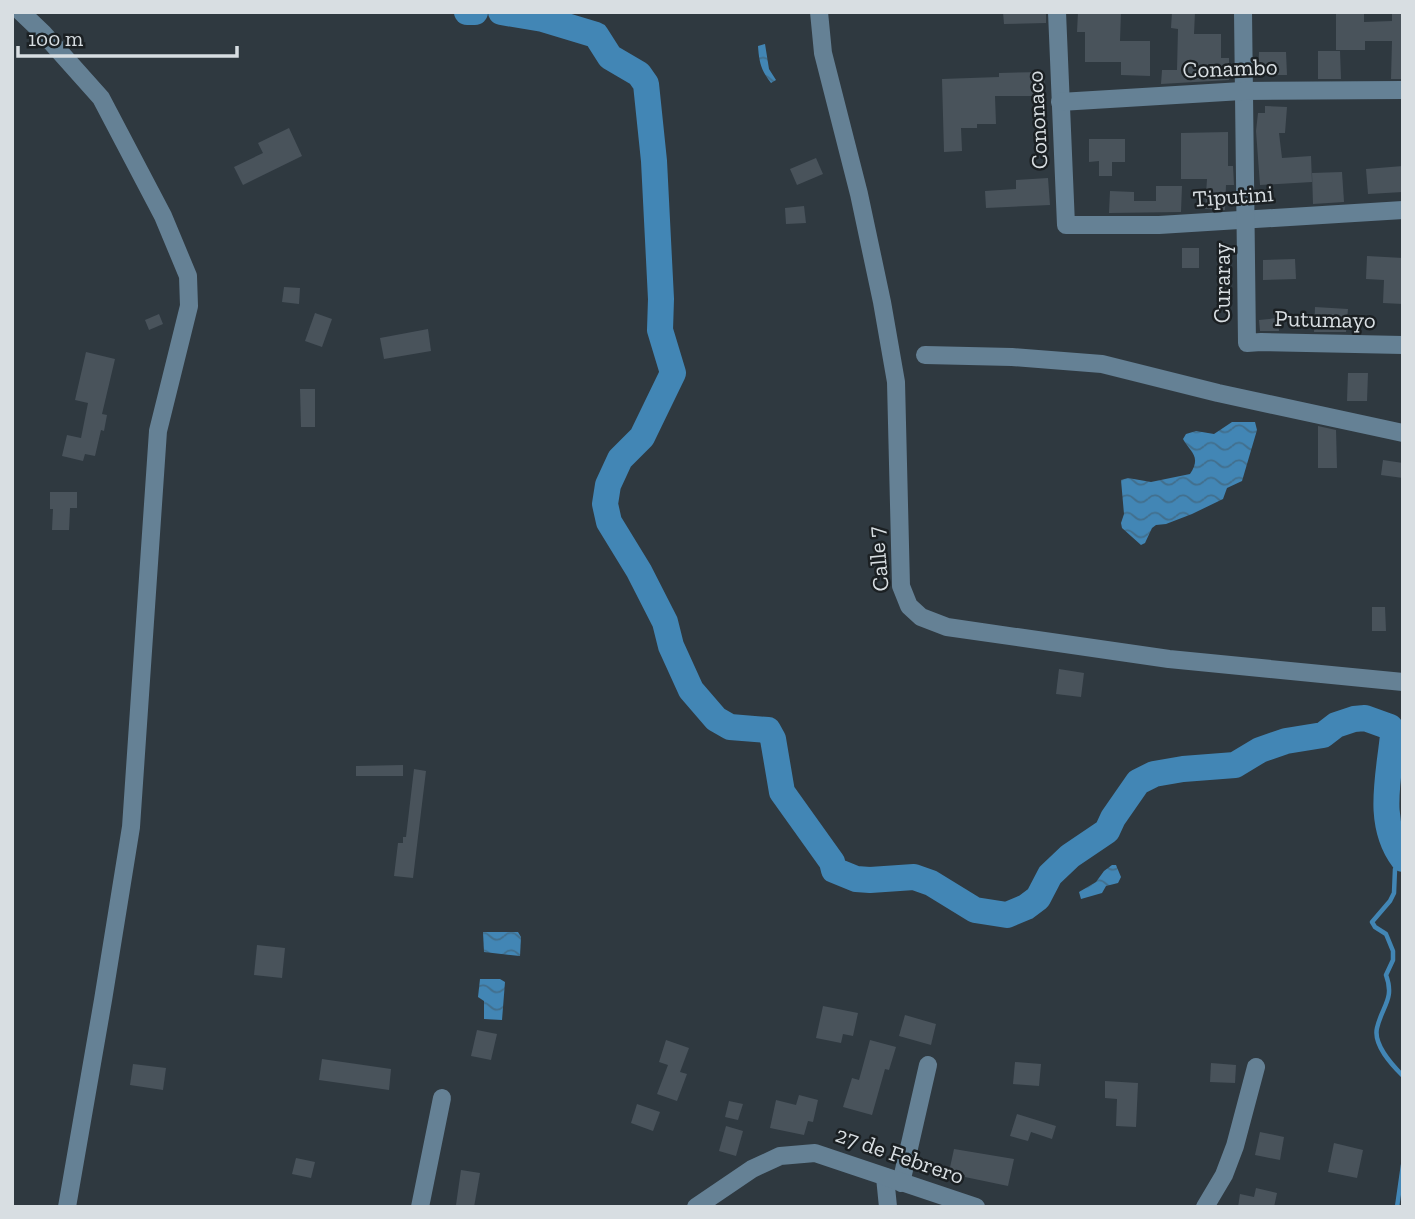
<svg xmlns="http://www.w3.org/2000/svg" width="1415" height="1219" viewBox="0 0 1415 1219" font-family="'Zilla Slab',serif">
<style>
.water{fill:url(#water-waves)}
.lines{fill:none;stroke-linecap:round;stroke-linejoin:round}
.stream{stroke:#4286b5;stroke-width:4.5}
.river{stroke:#4286b5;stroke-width:26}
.building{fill:#49535b}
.minor{stroke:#658195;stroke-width:18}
.labels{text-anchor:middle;stroke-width:5;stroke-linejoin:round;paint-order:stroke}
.street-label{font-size:23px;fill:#d8dee2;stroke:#1b2023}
</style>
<defs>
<pattern id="water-waves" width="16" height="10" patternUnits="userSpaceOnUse" patternTransform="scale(1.75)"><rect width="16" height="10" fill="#4286b5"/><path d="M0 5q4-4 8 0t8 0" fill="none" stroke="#426f8d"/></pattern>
</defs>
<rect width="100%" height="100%" fill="#2f3940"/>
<!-- water -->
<g class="water">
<path d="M765,44l4,25 7,11 -5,3c-10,-12 -12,-22 -13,-37z"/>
<path d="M1232,422h23l2,8 -15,51 -15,7 -4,11 -31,15 -26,10 -10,1 -4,3 -7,15 -4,2 -19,-17 -1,-5 3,-9 -3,-34 7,-2 23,4 39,-8c12,-18 0,-22 -7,-35l3,-5 10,-3 18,3z"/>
<polygon points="1112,865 1116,865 1121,877 1118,883 1106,886 1102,893 1081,899 1079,892 1096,882 1104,871"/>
<polygon points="483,932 518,932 521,937 520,956 484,952"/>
<polygon points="480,979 500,979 505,982 502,1020 484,1019 484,1001 478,997"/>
</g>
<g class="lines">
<!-- stream -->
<g class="stream">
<path d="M1403,865l-8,4 -1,24 -4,8 -18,21 3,5 11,7 7,17v9l-7,15c9,24 -4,31 -9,53 -4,17 15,37 26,48"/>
<polyline points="1397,1207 1403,1165"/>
</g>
<!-- river -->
<g class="river">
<polyline points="467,12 475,12"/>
<path d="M501,12l42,7 53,16 14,22 29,17 7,10 8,77 7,138 -1,31 13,43 -31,64 -22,22 -12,26 -3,19 4,18 30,49 26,51 6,24 20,44 25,29 14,8 38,3 5,9 9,53 50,70 2,8 22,9 14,1 44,-3 17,6 44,27 32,5 19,-8 12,-9 12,-23 20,-19 37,-25 6,-13 25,-36 16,-8 29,-5 52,-4 25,-15 26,-9 37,-6 13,-10 18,-6 11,-1 25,9 3,8c-4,41 -17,88 10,124"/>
</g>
</g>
<!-- building -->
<g class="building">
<polygon points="1003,12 1046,12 1046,23 1004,24"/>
<polygon points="1078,12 1121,12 1120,41 1150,41 1150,76 1121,75 1121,62 1085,62 1085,32 1077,32"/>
<polygon points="1172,12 1195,12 1194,34 1221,34 1221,58 1229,58 1229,80 1161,84 1162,70 1177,70 1178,29 1171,28"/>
<polygon points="1336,12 1364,12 1364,22 1392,21 1392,12 1403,12 1403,79 1391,79 1392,41 1365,41 1365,50 1336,50"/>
<polygon points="1318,51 1340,51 1341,79 1318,79"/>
<polygon points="1259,52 1286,52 1287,75 1258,75"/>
<polygon points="1044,72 1045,96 995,96 996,124 977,124 977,128 961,128 962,151 944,152 942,79 999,77 999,73"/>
<polygon points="1265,106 1287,107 1285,133 1279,133 1282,158 1311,156 1312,182 1260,185 1256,131 1258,113 1265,113"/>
<polygon points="289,128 302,156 243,185 234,167 263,153 258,143"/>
<polygon points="1228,132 1228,166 1233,166 1234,185 1226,185 1225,210 1205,209 1207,179 1181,179 1181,133"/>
<polygon points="1089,139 1125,139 1125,162 1112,162 1112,176 1099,176 1099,161 1089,162"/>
<polygon points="816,158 823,174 797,185 790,169"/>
<polygon points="1403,166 1403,192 1368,194 1366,169"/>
<polygon points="1342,172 1344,202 1313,204 1312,173"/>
<polygon points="1048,178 1050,205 986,208 985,191 1016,189 1016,180"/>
<polygon points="1156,186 1182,186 1181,212 1109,213 1110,191 1134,192 1134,201 1156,201"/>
<polygon points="804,206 806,223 786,224 785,208"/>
<rect x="1182" y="248" width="17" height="20"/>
<polygon points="1367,256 1403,258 1403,304 1383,303 1384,280 1366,279"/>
<polygon points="1295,259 1296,279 1263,280 1263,260"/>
<polygon points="284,287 300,288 299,304 282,302"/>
<polygon points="1315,307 1348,309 1346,332 1314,332"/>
<polygon points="315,313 332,319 322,347 305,341"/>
<polygon points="159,314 163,324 149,330 145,320"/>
<polygon points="1278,318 1279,331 1260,331 1259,320"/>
<polygon points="428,329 431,351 384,359 380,338"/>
<polygon points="86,352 115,359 102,414 107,415 104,431 101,430 95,456 85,454 83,461 62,456 67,435 81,438 88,403 75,400"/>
<polygon points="1348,373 1368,373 1367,401 1347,401"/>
<polygon points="300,389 315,389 315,427 301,427"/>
<polygon points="1318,426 1336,430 1337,468 1318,468"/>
<polygon points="1383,460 1403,463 1403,478 1381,475"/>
<polygon points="50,492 77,492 77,508 70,508 69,530 52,530 53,509 50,509"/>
<polygon points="1372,607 1385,607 1386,631 1372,631"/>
<polygon points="1059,669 1084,673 1081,697 1056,694"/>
<polygon points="403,765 403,776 356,776 356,766"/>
<polygon points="414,769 426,771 413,878 394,876 398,843 403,843 403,837 406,837"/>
<polygon points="257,945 285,948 282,978 254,975"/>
<polygon points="823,1006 858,1013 853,1036 843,1034 841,1043 816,1038"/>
<polygon points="905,1015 936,1024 931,1045 899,1036"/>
<polygon points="477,1030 497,1034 491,1060 471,1056"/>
<polygon points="666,1040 689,1048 680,1072 687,1074 677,1101 657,1094 668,1065 659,1062"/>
<polygon points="870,1040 896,1047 889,1070 885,1069 872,1115 843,1107 852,1078 859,1080"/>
<polygon points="322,1059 391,1069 389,1090 319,1080"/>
<polygon points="1015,1062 1041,1064 1039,1086 1013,1084"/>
<polygon points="1211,1063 1236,1065 1235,1083 1210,1082"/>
<polygon points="133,1064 166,1068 163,1090 130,1085"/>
<polygon points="1105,1081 1138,1083 1136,1127 1116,1126 1117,1099 1105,1098"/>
<polygon points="799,1095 818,1100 813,1122 808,1121 804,1135 770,1128 776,1100 796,1105"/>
<polygon points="729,1101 743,1104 738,1120 725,1117"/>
<polygon points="637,1104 660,1112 653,1131 631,1123"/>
<polygon points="1017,1114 1056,1126 1052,1139 1031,1132 1028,1141 1010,1136"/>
<polygon points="726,1126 743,1131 736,1156 719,1151"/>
<polygon points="1260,1132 1284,1137 1280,1160 1255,1155"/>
<polygon points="1334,1143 1363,1150 1357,1178 1328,1172"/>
<polygon points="954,1149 1014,1159 1008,1186 965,1177 965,1175 949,1172"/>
<polygon points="296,1158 315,1162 311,1178 292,1174"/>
<polygon points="461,1170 480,1173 474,1207 456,1205"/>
<polygon points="1256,1188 1277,1193 1274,1207 1238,1207 1240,1194 1254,1197"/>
</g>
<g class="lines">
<!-- minor -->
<g class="minor">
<polyline points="21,12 43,33 101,98 163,216 188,276 189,306 158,431 131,827 103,1000 67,1207"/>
<polyline points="819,12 823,53 859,194 882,302 896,382 901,586 909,606 921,617 947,627 1169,659 1403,682"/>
<polyline points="1057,12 1066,225 1159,225 1403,210"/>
<polyline points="1243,12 1247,343 1261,342 1403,345"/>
<polyline points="1060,102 1242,91 1403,90"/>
<polyline points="925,355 1012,357 1102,364 1218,393 1403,433"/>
<polyline points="885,1177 888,1207"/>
<polyline points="901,1183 928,1065"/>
<polyline points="420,1207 442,1098"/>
<polyline points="696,1207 752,1169 780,1156 815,1153 976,1207"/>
<polyline points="1205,1207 1224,1175 1235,1146 1256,1067"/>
</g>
</g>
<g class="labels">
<!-- street labels -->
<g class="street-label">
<text transform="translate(1230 68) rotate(-2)" y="8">Conambo</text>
<text transform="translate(1037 120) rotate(-93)" y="8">Cononaco</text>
<text transform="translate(1233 196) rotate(-4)" y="8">Tiputini</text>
<text transform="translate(1222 283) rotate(-90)" y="8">Curaray</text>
<text transform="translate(1325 319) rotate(1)" y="8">Putumayo</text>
<text transform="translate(878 559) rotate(-95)" y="8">Calle 7</text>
<text transform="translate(900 1155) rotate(19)" y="8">27 de Febrero</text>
</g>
</g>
<!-- border -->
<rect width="1415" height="1219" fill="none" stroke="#d8dee2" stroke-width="28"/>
<!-- scale -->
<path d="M18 46v10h219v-10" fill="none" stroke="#d8dee2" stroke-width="3.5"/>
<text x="28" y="46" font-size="21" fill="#d8dee2" stroke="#1b2023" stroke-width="5" paint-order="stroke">100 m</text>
</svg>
